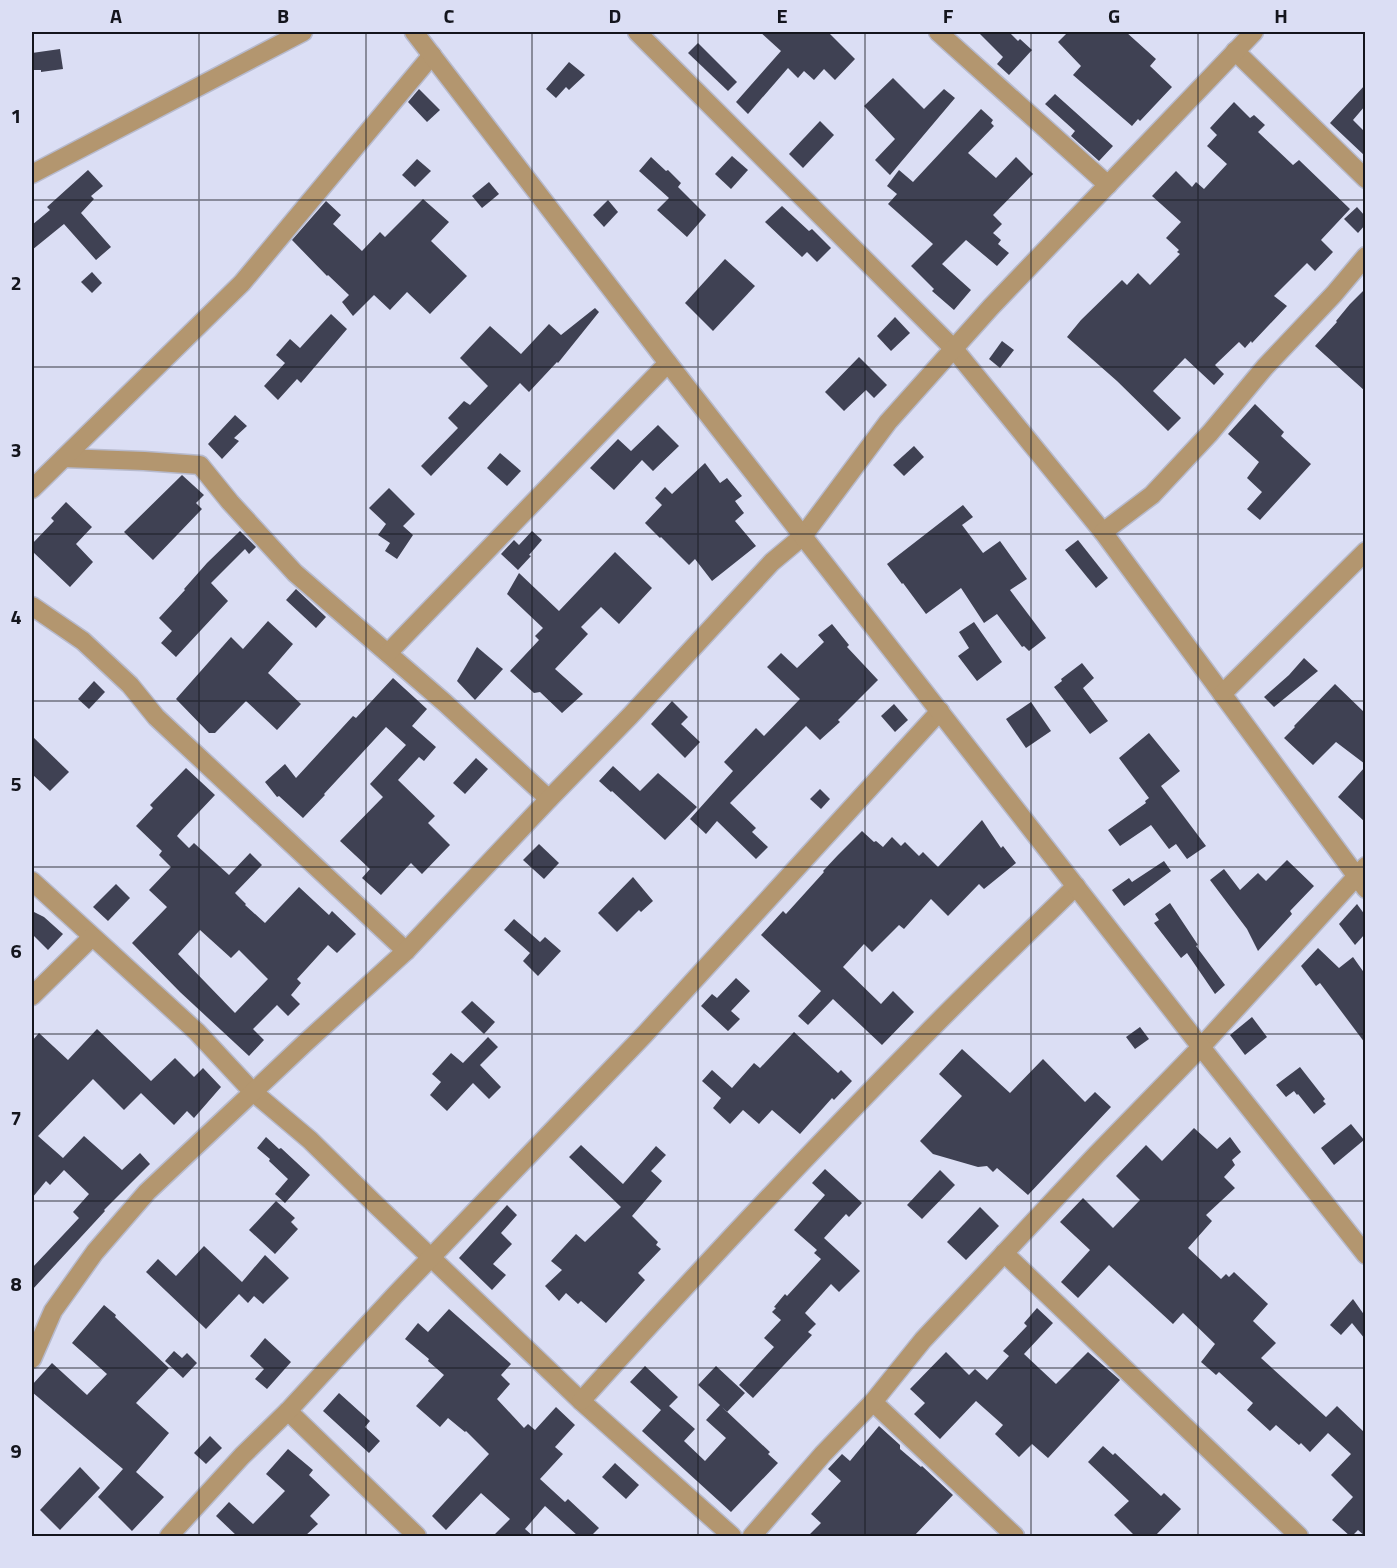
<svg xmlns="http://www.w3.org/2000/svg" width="1397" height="1568" viewBox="0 0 1397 1568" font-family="'Titillium Web',sans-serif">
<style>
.building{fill:#3f4153;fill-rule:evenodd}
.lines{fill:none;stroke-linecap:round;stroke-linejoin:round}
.minor-casing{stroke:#b7bacd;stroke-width:21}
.tertiary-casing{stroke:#b7bacd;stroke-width:21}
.minor{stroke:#b3966f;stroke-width:18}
.tertiary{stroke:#b3966f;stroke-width:18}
.grid{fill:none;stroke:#14151d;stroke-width:1.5;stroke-opacity:0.55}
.neatline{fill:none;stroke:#14151d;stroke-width:2}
.grid-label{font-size:20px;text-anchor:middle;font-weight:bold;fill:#14151d}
</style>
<rect width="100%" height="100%" fill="#dbdef4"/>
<!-- building -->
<g class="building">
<polygon points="760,32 828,32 855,59 835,80 824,69 814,80 804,71 798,78 788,68 748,114 736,102 781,51"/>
<polygon points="978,32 1009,32 1018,41 1020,39 1032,50 1009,75 997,64 1003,57"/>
<polygon points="1068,32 1126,32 1156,59 1150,66 1172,87 1140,121 1138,119 1132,126 1073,75 1081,66 1058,42"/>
<polygon points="698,43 737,82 728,91 688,53"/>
<polygon points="60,49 63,69 41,72 41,70 32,70 32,53"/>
<polygon points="569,62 585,75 569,90 566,87 556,98 546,89"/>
<polygon points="893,78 924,109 944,89 955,98 890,175 875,160 895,139 864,106"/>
<polygon points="1365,85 1365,106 1353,120 1365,132 1365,156 1330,123"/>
<polygon points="419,89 440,110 427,122 408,102"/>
<polygon points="1055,94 1113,146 1099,161 1071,136 1075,131 1045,104"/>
<polygon points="1234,102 1250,118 1254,115 1265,125 1258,132 1293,165 1299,160 1350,209 1321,240 1333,252 1315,271 1307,263 1274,296 1287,306 1252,343 1251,341 1245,348 1239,342 1215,365 1224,374 1214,385 1185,358 1153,391 1181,418 1168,431 1117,381 1067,337 1081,320 1122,280 1127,285 1138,273 1150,285 1180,254 1177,252 1179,250 1166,238 1181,222 1152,196 1176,171 1192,187 1196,182 1204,189 1227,164 1207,146 1217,135 1210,128"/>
<polygon points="981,109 993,120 991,123 994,126 968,153 996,178 1016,157 1033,174 993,215 1002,224 993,233 1001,240 998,244 1009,253 997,266 966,240 942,264 971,290 954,310 932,291 934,289 911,266 933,244 888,204 897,194 887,186 899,170 913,182"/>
<polygon points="820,121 834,135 803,168 789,154"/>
<polygon points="732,156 748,170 731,189 715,174"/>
<polygon points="651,157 666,171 668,170 681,183 678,187 706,215 687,237 657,210 669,198 639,171"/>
<polygon points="417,159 431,171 415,187 402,175"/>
<polygon points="88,170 103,186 91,196 94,199 81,213 111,247 96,260 64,224 32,250 32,225 50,210 47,207"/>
<polygon points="489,182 499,194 482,208 472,196"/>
<polygon points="423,199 449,222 431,241 467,276 430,314 407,292 390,310 374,295 353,316 342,302 349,295 328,275 327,276 292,240 326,201 341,215 333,224 362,251 380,232 385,237"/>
<polygon points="608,200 618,212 604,227 593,215"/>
<polygon points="782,206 809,231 812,229 831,248 817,262 807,252 802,257 765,222"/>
<polygon points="1357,207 1365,216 1365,225 1358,233 1344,219"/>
<polygon points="725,259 755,286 713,331 685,303"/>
<polygon points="92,272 102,283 92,293 81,282"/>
<polygon points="1365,289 1365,391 1315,346 1337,322 1336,321 1350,304"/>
<polygon points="595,308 599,312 558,363 557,362 529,392 520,383 431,476 421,466 458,428 448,418 464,401 470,405 488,386 460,358 490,326 521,354 549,324 561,335"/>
<polygon points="331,314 347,329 301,383 297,379 278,400 264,386 285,363 276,355 290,339 300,348"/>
<polygon points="895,317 910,333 891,351 877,336"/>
<polygon points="1002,341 1014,350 1000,368 989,359"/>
<polygon points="859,357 887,385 874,398 866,390 844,411 825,392"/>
<polygon points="1255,404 1284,432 1281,436 1311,464 1260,520 1247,509 1262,492 1247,478 1259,462 1228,434"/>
<polygon points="235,415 247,426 234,438 239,441 222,459 208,444"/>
<polygon points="658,425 679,446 653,471 642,460 614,490 590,468 618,439 631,451"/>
<polygon points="914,446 924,457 904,476 893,465"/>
<polygon points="500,453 521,471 507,486 487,468"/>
<polygon points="705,463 720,483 727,478 742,496 735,501 744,513 735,521 756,546 712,581 695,559 689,565 661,537 660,538 645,523 662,505 655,498 665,487 672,494"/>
<polygon points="182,475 204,495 196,503 202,509 153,560 124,532"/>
<polygon points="389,488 415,514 403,526 413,535 397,559 385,551 390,543 378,535 386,524 369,508"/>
<polygon points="66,502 92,527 76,544 93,562 70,587 32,551 32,544 54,521 51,518"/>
<polygon points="963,505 973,517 962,525 983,553 1000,541 1027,579 1010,590 1046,638 1029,651 1024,646 1022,647 997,614 984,623 961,588 926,614 903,583 902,584 887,564"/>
<polygon points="240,531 256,547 249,554 245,549 211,583 228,601 176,657 161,643 172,631 159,618 185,590 184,589 207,563"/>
<polygon points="532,531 542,540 529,555 531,556 518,570 501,554 514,540 519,545"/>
<polygon points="1078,540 1108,578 1096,588 1065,550"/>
<polygon points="615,552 652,588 619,624 601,607 581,627 588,634 555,669 583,694 562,713 540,692 534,693 510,671 539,640 535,636 543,628 507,594 519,573 559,611"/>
<polygon points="296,589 326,617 316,628 286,600"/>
<polygon points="268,621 293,644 268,673 301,704 277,730 246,701 215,733 209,733 176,699 231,637 243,649"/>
<polygon points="974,622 1002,662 977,681 958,656 969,648 959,632"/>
<polygon points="832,624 849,645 847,647 878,680 838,720 840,722 820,740 806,726 730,803 756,828 752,832 768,847 756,859 717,821 706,834 690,819 733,771 724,762 756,728 764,736 800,699 767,667 781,653 797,668 824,642 818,635"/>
<polygon points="477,647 503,669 475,700 457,681"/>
<polygon points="1304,658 1318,671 1274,707 1264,697 1289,675"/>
<polygon points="1082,663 1094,678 1083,688 1108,721 1090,734 1054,687 1062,681 1061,679"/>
<polygon points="393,678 427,709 412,726 436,747 424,761 419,757 398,780 435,816 428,823 450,845 422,874 411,863 381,895 362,878 370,869 340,841 383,797 370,784 406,745 386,727 324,794 325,795 303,818 279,796 277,797 265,782 285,764 296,778 353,716 356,718"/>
<polygon points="94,681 105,692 89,709 78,699"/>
<polygon points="1335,684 1365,713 1365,764 1336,742 1313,765 1284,738 1295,727 1294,726"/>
<polygon points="672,701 688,717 681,724 700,742 685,758 651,724"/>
<polygon points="1031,702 1051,731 1026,748 1006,719"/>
<polygon points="894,704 908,720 895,732 881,716"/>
<polygon points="1149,733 1180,771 1161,786 1206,846 1187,859 1176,844 1169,849 1151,825 1120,846 1108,830 1146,803 1145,801 1149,798 1119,758"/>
<polygon points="32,736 69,772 50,791 32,774"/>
<polygon points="476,758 488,769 465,794 453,783"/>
<polygon points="613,766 640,791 658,773 697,807 665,840 612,791 611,792 599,781"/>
<polygon points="1365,767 1365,822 1338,797"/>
<path d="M186,768l29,27 -34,36 -4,5 12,12 5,-5 35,32 21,-22 12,12 -27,28 11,11 -1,1 20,18 34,-36 30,28 3,-4 24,23 -19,19 -9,-8 -31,34 4,4 -10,12 9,9 -12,12 -11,-11 -24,24 11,11 -15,16 -69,-64 -48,-49 35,-36 -18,-17 22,-23 -12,-12 3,-4 -26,-25 17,-18 -3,-3zM200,930l31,28 8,-8 29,29 -33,34 -57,-59z"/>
<polygon points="820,789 830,799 821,809 810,799"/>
<polygon points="982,820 1001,848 1003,846 1016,863 984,889 979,884 948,916 931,899 904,929 899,925 872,952 864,944 843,967 881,1004 893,991 914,1012 882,1045 833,999 808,1025 798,1016 821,991 761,935 783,911 786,914 824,872 823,871 838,855 862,831 874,842 876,841 883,847 892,837 901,846 905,842 919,856 923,852 938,867"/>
<polygon points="539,844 559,863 544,879 523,860"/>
<polygon points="1287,860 1314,886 1290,911 1292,914 1258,951 1247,929 1210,880 1224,869 1240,890 1258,873 1266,881"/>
<polygon points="1164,861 1171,871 1124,906 1112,890 1129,878 1132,882"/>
<polygon points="633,877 653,901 641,912 639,910 617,932 598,913"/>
<polygon points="116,884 130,898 108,921 93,907"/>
<polygon points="1170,903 1198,945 1196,946 1225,985 1215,994 1187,953 1181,958 1154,923 1159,920 1155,914"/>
<polygon points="1357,904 1365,915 1365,934 1355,945 1339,924"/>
<polygon points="32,911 44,917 63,934 48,950 32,934"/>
<polygon points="514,919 540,942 545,937 561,951 538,976 523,961 530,953 504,930"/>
<polygon points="1318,948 1339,968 1353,957 1365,974 1365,1043 1320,983 1316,986 1301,966"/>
<polygon points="736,978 750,991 731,1011 740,1019 728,1031 701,1006 712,994 717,998"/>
<polygon points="472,1001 495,1022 484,1034 461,1012"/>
<polygon points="1252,1017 1267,1037 1245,1055 1230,1035"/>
<polygon points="1140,1027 1149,1039 1135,1049 1126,1037"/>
<polygon points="97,1029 151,1081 175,1058 194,1077 203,1068 221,1087 194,1118 187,1111 174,1125 141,1093 124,1110 93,1079 38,1136 63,1158 84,1136 122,1170 140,1153 150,1164 104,1210 105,1211 32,1290 32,1268 79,1218 73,1212 89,1194 64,1170 50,1185 46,1181 32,1198 32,1041 39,1033 68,1060"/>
<polygon points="794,1032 838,1073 841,1070 852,1081 834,1100 832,1098 800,1134 772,1110 759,1124 743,1110 730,1124 713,1108 721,1098 702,1081 712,1070 732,1088 754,1063 760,1068"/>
<polygon points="488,1037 498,1047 480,1065 501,1087 489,1099 473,1083 447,1111 430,1095 441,1082 432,1074 451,1053 463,1063"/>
<polygon points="962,1049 1010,1093 1043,1059 1085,1102 1095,1092 1111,1107 1028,1195 997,1168 993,1172 987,1166 978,1167 933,1154 920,1141 962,1096 939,1074"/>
<polygon points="1300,1067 1325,1099 1323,1101 1326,1104 1314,1114 1298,1094 1297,1095 1294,1091 1286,1097 1276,1085"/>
<polygon points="1351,1124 1364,1140 1334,1165 1321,1148"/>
<polygon points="1194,1128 1217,1149 1230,1137 1241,1152 1232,1160 1235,1165 1224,1177 1235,1188 1206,1215 1212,1221 1188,1248 1221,1279 1226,1274 1229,1277 1234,1272 1268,1304 1253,1321 1276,1343 1261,1358 1326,1417 1337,1406 1365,1433 1365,1536 1358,1530 1352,1536 1350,1536 1332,1520 1353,1497 1331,1475 1351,1454 1328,1433 1310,1452 1301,1443 1299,1445 1276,1425 1270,1431 1247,1410 1253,1403 1219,1372 1216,1375 1201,1362 1215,1344 1183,1313 1173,1324 1109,1265 1078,1298 1061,1282 1090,1250 1060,1222 1083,1198 1113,1228 1140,1200 1116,1176 1146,1145 1162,1161"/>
<polygon points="266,1137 279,1149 281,1148 310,1175 285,1203 275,1194 288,1179 269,1161 270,1159 257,1148"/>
<polygon points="581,1145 623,1184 656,1146 666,1155 651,1171 662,1181 632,1216 658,1242 656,1245 661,1249 638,1273 645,1280 606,1323 581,1301 578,1304 566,1293 559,1301 545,1286 562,1270 551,1261 576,1234 585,1242 621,1207 569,1157"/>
<polygon points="825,1169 862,1203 849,1217 846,1214 824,1238 860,1271 839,1292 831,1284 805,1313 816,1324 808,1332 812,1335 753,1398 739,1385 774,1347 764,1338 781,1320 772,1312 776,1308 774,1307 785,1294 787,1296 821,1259 814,1253 817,1250 794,1230 825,1195 812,1183"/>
<polygon points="940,1170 955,1185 922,1219 907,1205"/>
<polygon points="276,1201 295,1218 291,1222 298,1229 275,1254 249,1230"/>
<polygon points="507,1205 517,1215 501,1233 512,1244 493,1264 506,1275 492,1290 459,1258"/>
<polygon points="980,1207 999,1226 966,1260 947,1242"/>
<polygon points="204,1246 242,1282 265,1255 289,1278 263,1304 254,1296 248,1303 239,1294 206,1329 146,1272 158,1259 176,1276"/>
<polygon points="1353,1299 1365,1316 1365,1339 1352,1323 1341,1335 1330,1325"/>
<polygon points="104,1305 116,1315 115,1317 169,1368 136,1403 169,1433 136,1472 164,1497 132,1531 98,1497 123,1469 32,1392 32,1385 52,1363 87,1395 107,1374 72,1343"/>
<polygon points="1037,1308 1053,1323 1024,1354 1056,1384 1088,1352 1120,1380 1048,1458 1032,1444 1019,1457 995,1434 1003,1425 976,1401 940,1439 914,1414 925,1403 910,1389 946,1352 969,1375 975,1369 987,1380 1009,1356 1003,1351 1027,1326 1024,1323"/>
<polygon points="449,1309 511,1364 501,1375 510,1384 497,1399 524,1428 528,1424 535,1430 556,1407 575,1425 555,1447 563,1454 540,1479 565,1502 568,1499 599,1528 591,1536 578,1536 545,1506 525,1529 533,1536 493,1536 510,1519 481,1493 446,1530 432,1516 489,1454 466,1431 465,1432 448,1418 440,1427 416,1406 444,1375 428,1361 429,1359 405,1339 418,1323 428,1332"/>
<polygon points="265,1338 291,1362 267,1389 255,1379 264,1369 250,1356"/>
<polygon points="174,1351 182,1358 187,1353 197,1363 183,1378 165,1361"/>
<polygon points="645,1366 678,1397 669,1406 695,1429 684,1441 705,1461 726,1438 706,1420 720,1405 698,1385 716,1366 745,1393 727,1412 722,1407 770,1452 768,1454 778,1463 731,1512 642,1431 661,1410 630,1382"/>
<polygon points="339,1393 370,1421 365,1427 380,1441 369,1453 323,1411"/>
<polygon points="879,1426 900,1445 900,1449 921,1467 922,1466 953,1495 914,1536 808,1536 821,1523 811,1514 841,1481 828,1469 842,1454 850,1461"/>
<polygon points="210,1436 222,1448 206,1464 194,1453"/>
<polygon points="1103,1446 1113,1455 1115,1453 1161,1496 1164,1493 1181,1509 1155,1536 1135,1536 1114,1515 1129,1501 1088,1462"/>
<polygon points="288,1449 313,1470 309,1475 330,1495 310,1516 318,1524 305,1536 237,1536 216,1516 229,1502 253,1524 285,1491 266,1474"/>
<polygon points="615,1463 639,1485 626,1499 602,1477"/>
<polygon points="80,1467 100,1488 60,1530 40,1510"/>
</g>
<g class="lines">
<!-- minor casing -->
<g class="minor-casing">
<g id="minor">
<polyline points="637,32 954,349 1103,532 1366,889"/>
<polyline points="938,32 1108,185"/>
<polyline points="1235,51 1366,179"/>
<polyline points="32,174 303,32"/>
<polyline points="64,458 144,461 200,465 230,502 295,573 445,703 549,799"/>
<polyline points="32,489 242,283 432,55"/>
<polyline points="1103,532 1152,495 1210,433 1265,367 1334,294 1366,256"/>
<polyline points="32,606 83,641 130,685 156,717 406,951"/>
<polyline points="388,653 668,363"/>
<polyline points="1222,694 1366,551"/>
<polyline points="32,881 197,1032 253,1092 310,1140 373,1202 581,1401 732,1536"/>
<polyline points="32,996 92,937"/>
<polyline points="1004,1253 1299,1536"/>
<polyline points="32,1359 53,1311 95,1252 147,1192 304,1044 406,951 549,799 630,716 772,562 803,536 888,422 991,307 1254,32"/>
<path d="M581,1401c112,-124 226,-246 343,-365 50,-51 101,-100 152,-150"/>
<polyline points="873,1402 1015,1536"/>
<polyline points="288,1411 417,1536"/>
<polyline points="169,1536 242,1456 288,1411 395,1295 645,1034 940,711"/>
<polyline points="752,1536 823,1454 873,1402 923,1340 1096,1155 1201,1047 1366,866"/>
</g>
</g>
<!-- tertiary casing -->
<g class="tertiary-casing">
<polyline id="tertiary" points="414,32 668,363 1201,1047 1366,1255"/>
</g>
<!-- minor -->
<use href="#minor" class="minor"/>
<!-- tertiary -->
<use href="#tertiary" class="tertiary"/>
</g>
<!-- grid -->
<path class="grid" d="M199,32v1504M366,32v1504M532,32v1504M698,32v1504M865,32v1504M1031,32v1504M1198,32v1504M32,200h1334M32,367h1334M32,534h1334M32,701h1334M32,867h1334M32,1034h1334M32,1201h1334M32,1368h1334"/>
<!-- border -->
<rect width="1397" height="1568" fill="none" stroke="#dbdef4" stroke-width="66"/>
<rect x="33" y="33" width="1331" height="1502" class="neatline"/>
<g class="grid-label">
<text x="116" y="23">A</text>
<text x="283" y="23">B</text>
<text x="449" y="23">C</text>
<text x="615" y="23">D</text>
<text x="782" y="23">E</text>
<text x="948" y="23">F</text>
<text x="1114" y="23">G</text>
<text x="1281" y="23">H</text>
<text x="16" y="123">1</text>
<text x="16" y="290">2</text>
<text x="16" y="457">3</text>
<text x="16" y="624">4</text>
<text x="16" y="791">5</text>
<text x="16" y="958">6</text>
<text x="16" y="1125">7</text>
<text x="16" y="1291">8</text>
<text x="16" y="1458">9</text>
</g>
</svg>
